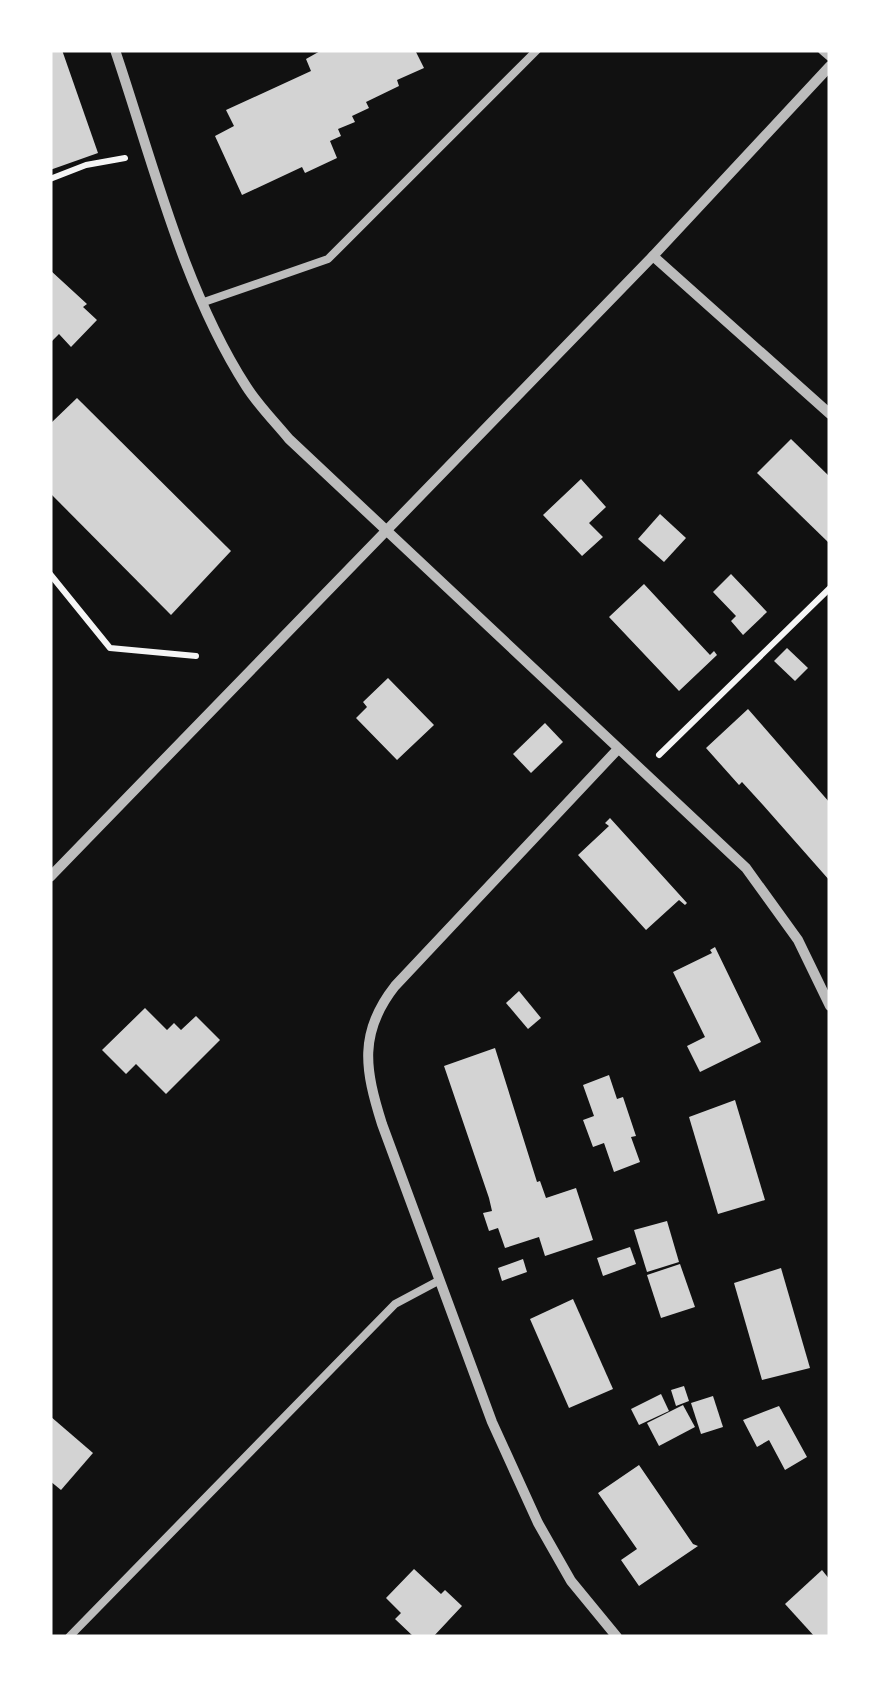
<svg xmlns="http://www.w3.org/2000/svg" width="880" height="1687" viewBox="0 0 880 1687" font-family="'DejaVu Sans',sans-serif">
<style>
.building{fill:#d3d3d3}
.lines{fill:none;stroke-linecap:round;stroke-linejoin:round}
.path{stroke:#f5f5f5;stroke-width:6}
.service{stroke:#bcbcbc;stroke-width:8}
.minor{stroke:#bcbcbc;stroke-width:10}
</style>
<rect width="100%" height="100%" fill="#111"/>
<!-- building -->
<g class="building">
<polygon points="50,50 62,50 98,153 50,170"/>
<polygon points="322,50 415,50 424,68 397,80 399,86 366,102 369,108 352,116 355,122 338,129 341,136 330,141 337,158 305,173 302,167 242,195 215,136 234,126 226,110 311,71 306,59"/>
<polygon points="50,270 87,304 83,307 97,320 71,347 59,334 50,343"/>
<polygon points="77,398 231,551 171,615 50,493 50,424"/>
<polygon points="791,439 830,477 830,544 757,473"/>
<polygon points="581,479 606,507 589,523 603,537 582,556 543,515"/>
<polygon points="660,514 686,538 664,562 638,539"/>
<polygon points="731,574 767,612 743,635 731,621 736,616 713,592"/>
<polygon points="644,584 710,655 714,651 717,655 679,691 609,617"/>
<polygon points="787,648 808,668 795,681 774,661"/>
<polygon points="388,678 434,725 397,760 356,718 367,707 363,702"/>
<polygon points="748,709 830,803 830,881 763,805 742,782 739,785 706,748"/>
<polygon points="545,723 563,742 531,773 513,754"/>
<polygon points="610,818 687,903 685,905 679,900 646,930 578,855 609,826 605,823"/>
<polygon points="715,947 761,1042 700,1072 687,1046 705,1037 673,972 712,953 710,950"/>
<polygon points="519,991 541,1018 528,1029 506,1003"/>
<polygon points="145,1008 167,1030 174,1023 181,1030 196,1016 220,1040 166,1094 136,1064 126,1074 102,1050"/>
<polygon points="495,1048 537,1182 540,1181 546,1198 576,1188 593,1240 545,1256 539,1237 505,1248 498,1228 489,1231 483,1213 492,1211 489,1198 444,1066"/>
<polygon points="609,1075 617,1099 623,1097 636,1136 631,1137 640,1162 614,1172 604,1143 593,1147 583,1120 594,1116 583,1085"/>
<polygon points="735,1100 765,1200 718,1214 689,1117"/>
<polygon points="667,1221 679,1262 647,1272 634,1230"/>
<polygon points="630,1247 636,1264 603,1276 597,1258"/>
<polygon points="523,1259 527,1272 502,1281 498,1268"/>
<polygon points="680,1264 695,1307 661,1318 647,1275"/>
<polygon points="781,1268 810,1368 762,1380 734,1283"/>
<polygon points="573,1299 613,1389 569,1408 530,1319"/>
<polygon points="684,1386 689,1401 676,1406 671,1390"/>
<polygon points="661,1394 669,1411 639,1425 631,1409"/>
<polygon points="713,1396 723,1427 701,1434 691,1403"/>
<polygon points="683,1405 695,1427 659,1446 647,1423"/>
<polygon points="779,1406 807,1457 785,1470 769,1440 757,1447 743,1420"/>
<polygon points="50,1416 93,1453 61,1490 50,1481"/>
<polygon points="639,1465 693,1544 698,1546 639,1586 621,1560 637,1549 598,1493"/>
<polygon points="414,1569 441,1594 445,1590 462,1606 433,1637 414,1637 395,1619 401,1613 386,1598"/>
<polygon points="822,1570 830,1580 830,1637 815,1637 785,1604"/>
</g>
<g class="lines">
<!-- path -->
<g class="path">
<polyline points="50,179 86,165 125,158"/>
<polyline points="50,574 110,648 196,656"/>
<polyline points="659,755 830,588"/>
</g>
<!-- service -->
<g class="service">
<polyline points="204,302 328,259 537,50"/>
<polyline points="69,1637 395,1304 440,1280"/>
</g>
<!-- minor -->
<g class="minor">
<path d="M115,50c37,109 68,238 131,336 12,19 29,36 43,53l457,429 52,72 32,66"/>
<polyline points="823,50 830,56"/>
<polyline points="653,256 830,414"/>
<polyline points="50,877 653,256 830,66"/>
<path d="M617,1637l-46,-56 -33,-58 -46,-101 -110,-298c-17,-54 -24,-91 13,-138l223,-237"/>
</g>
</g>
<!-- border -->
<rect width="880" height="1687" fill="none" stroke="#ffffff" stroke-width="105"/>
</svg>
